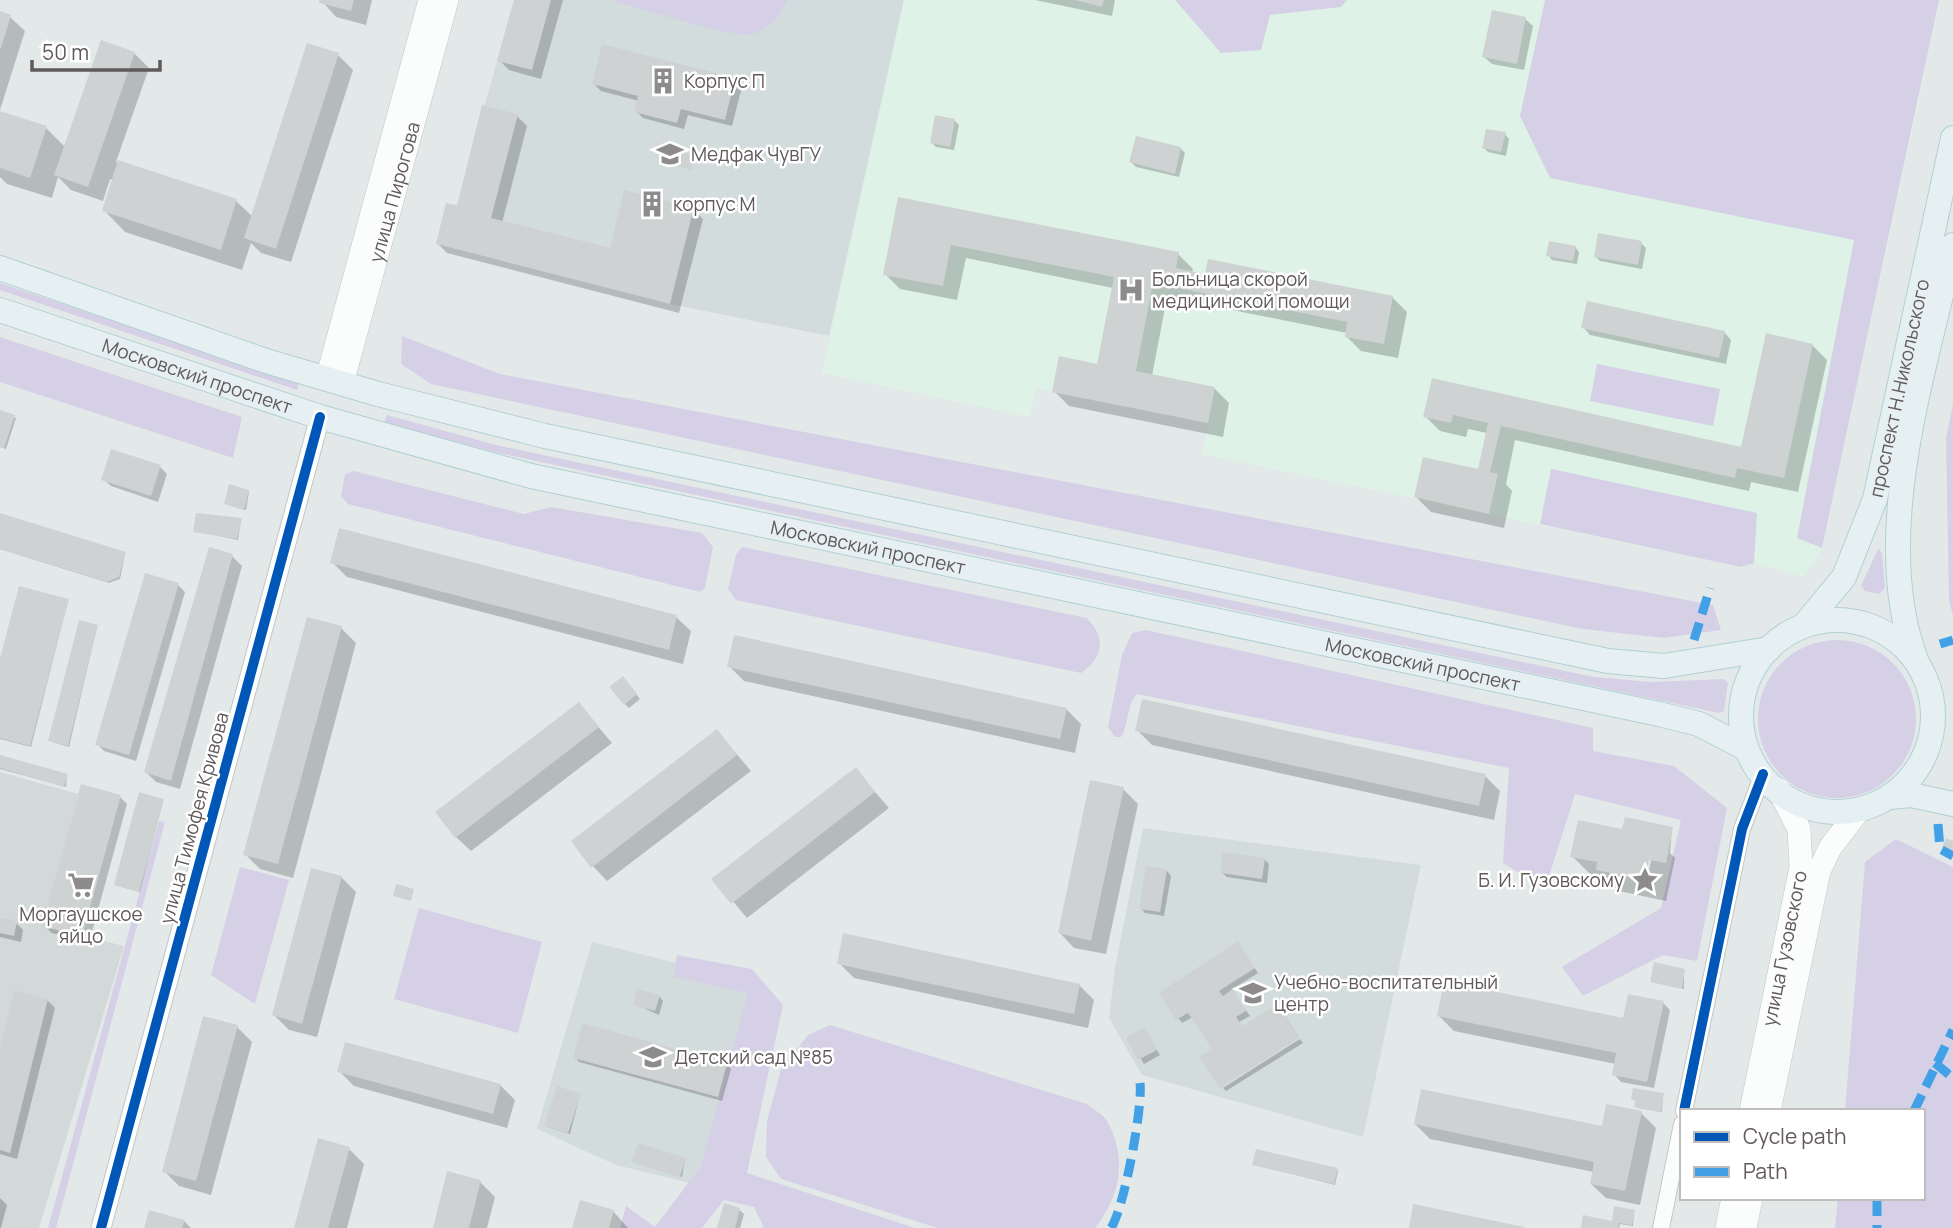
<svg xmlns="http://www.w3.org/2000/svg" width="1953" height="1228" viewBox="0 0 1953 1228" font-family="Manrope,sans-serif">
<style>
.industrial{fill:#d3d9d9}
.education{fill:#d2dcdd}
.medical{fill:#dff2e8}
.green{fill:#d5d0e6}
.shadow{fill:#0003;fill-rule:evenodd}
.building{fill:#ced2d2}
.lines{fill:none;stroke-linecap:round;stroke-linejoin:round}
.minor-casing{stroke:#c5c6c6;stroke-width:18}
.tertiary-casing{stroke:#c5c6c6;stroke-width:21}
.secondary-casing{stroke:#c5c5c5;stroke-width:24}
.primary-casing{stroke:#b0d0d1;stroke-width:26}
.minor{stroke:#fbfcfc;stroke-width:16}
.tertiary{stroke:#fbfcfc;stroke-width:19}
.secondary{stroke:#fbfcfc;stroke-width:23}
.primary{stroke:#e6f0f2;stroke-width:24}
.quiet{stroke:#42a1e6;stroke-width:9;stroke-dasharray:18 9;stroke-linecap:butt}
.cycleway-casing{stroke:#fff;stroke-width:15}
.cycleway{stroke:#0057b8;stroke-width:10}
.labels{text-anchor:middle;stroke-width:5;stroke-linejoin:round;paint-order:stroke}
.poi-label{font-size:19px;fill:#61595a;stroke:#fff;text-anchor:start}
.street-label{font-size:19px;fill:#61595a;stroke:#fff}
</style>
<rect width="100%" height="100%" fill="#e3e9e9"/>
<!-- industrial -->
<polygon class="industrial" points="0,772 78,794 43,926 124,946 39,1228 0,1228"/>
<!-- education -->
<g class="education">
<polygon points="514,0 904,0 829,336 670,304 436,244 446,203 457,205"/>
<polygon points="1143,828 1421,865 1363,1137 1142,1075 1109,1018 1115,968"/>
<polygon points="592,942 766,985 715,1189 616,1165 537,1129"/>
</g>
<!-- medical -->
<polygon class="medical" points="904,0 1633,0 1924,76 1822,548 1804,577 1754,563 1741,567 1202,454 1208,423 1036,388 1030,417 822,373"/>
<!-- green -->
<g class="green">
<path d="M610,0h177c-6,17 -20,31 -39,35 -14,2 -116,-29 -138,-35z"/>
<polygon points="1175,0 1347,0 1341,7 1270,15 1261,50 1221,53"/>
<polygon points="1545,0 1939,0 1822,548 1797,538 1854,240 1550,178 1520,116"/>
<polygon points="0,283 299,383 297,390 0,290"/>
<polygon points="402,336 500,374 1713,605 1721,630 1664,638 1583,629 431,384 401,364"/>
<polygon points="0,337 242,417 233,458 0,382"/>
<polygon points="1597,364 1720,389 1713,426 1590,401"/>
<polygon points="1953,404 1953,616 1949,600 1946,438"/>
<polygon points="387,415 496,445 1594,677 1651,682 1724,679 1728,683 1724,711 1719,713 494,452 384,423"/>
<polygon points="1551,469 1757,513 1754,563 1741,567 1540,524"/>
<polygon points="354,471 524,514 551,507 702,533 713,547 705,588 700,592 348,504 341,496 345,474"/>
<path d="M742,547l345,71c19,20 17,39 -6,55l-345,-73 -8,-11 8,-34z"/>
<polygon points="1878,549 1882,553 1885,588 1879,594 1865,591 1861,586"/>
<path d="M1146,630l447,98v23l81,15 53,42 -30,153 -34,-6 -80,41 -21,-29 99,-59 20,-88 -106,-26 -30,95 -42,-26 6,-95 -372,-74c-10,9 -8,31 -16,43h-6l-7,-10 14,-72 10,-22z"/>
<circle cx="1837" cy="719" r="79"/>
<polygon points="159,821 165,822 56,1228 48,1228"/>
<polygon points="1896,839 1953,867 1953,1228 1835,1228 1838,1198 1923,1198 1923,1111 1845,1111 1865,862"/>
<polygon points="240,867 289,880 255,1004 211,975"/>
<polygon points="419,908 542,942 518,1033 394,999"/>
<polygon points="677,955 752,969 783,1005 747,1173 915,1228 764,1228 754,1207 724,1200 702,1228 620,1228 626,1206 655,1227 701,1166 748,993 674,977"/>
<path d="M830,1025l257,79c6,5 17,11 20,17 21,37 13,76 -12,107h-157l-157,-49 -15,-22 1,-36 14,-52 27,-34z"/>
</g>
<!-- shadow -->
<g class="shadow">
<polygon points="321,0 372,0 366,25 336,17"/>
<polygon points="516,0 563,0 541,79 509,70 499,60"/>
<polygon points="1035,0 1115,0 1112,16"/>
<polygon points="0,13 10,17 25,31 0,110"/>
<polygon points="1525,19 1533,26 1524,70 1492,64 1484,57"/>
<polygon points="134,53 149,68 116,162 236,201 253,217 338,55 353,70 291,262 261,253 251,243 242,270 125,232 104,210 114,180 110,179 103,201 71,190 58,177 52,198 7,184 0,177 0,113 46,128 65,147"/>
<polygon points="735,80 742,87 732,126 688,115 684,129 643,118 636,111 639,101 601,91 593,83"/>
<polygon points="517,116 527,126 502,223 611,250 693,209 703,219 679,313 447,253 438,244"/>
<polygon points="954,120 959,125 954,150 936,147 931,142"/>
<polygon points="1505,134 1509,139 1506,156 1488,152 1484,148"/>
<polygon points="1180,148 1185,153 1179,177 1136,167 1131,162"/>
<polygon points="900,199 1178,254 1193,269 1192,273 1392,297 1407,312 1398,358 1361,351 1346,336 1347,333 1167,297 1152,376 1214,388 1229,403 1223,437 1069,406 1054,391 1098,366 1113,288 966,258 957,300 900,289 885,274"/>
<polygon points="1641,243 1646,248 1642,269 1600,261 1595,256"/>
<polygon points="1575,247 1579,252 1577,264 1552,260 1548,255"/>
<polygon points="1583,327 1724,332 1731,340 1726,364 1590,335"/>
<polygon points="1812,345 1827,360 1798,492 1751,482 1749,491 1515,440 1506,484 1512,491 1504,528 1431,512 1416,497 1479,472 1487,433 1468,429 1466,437 1440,431 1425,416 1433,380 1743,449"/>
<polygon points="0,412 16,418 6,449 0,447"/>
<polygon points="160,467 167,474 158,502 111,486 103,479"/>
<polygon points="249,492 246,510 226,504"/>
<polygon points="0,515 125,554 120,579 109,583 0,549"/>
<polygon points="241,520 238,540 195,531"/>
<polygon points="232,556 242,566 180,789 156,782 146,772"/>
<polygon points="332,562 676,617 691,631 683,664 347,577"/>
<polygon points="178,585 185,592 136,761 104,751 97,744"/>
<polygon points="68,601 31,747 0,739 0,664"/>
<polygon points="97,627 69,747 52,742 50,740"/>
<polygon points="341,628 356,643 293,878 260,869 245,854"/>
<polygon points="729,666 1066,709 1081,724 1075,753 744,681"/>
<polygon points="627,683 640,699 629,708 625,704"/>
<polygon points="579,704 612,743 471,851 456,837"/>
<polygon points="1137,730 1485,776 1500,791 1494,820 1152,745"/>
<polygon points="717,731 751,771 607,881 593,866"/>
<polygon points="0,757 67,776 66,787 0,769"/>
<polygon points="855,769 889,808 747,918 714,879"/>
<polygon points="1123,789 1138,804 1106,954 1074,948 1060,933"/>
<polygon points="120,797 127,804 89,943 52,933 44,926"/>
<polygon points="163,801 140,892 118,886 116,885"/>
<path d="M1672,828l-2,25 5,5 -9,43 -47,-10 -11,-11 -14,-2 -22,-22 52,-25zM1649,851h4l-8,38h-4z"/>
<polygon points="1265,860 1269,864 1267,883 1227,877 1222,873"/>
<polygon points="1167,871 1171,876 1164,916 1145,913 1141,908"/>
<polygon points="341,877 356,892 317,1037 289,1030 274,1015"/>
<polygon points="0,919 16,923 23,930 21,942 0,937"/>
<polygon points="1238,943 1258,973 1231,990 1250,1016 1239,1022 1243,1028 1282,1011 1298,1036 1220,1086 1214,1049 1193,1017 1182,1023 1178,1018"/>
<polygon points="839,963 1079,985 1094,1000 1088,1028 854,978"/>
<polygon points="1684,970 1684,989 1652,981"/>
<polygon points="16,992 48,1001 55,1008 17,1159 0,1154 0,1055"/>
<polygon points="659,996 663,1001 659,1015 635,1004"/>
<polygon points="1663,1003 1670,1010 1654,1088 1621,1082 1614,1074 1616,1064 1454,1031 1439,1016 1625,1020"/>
<polygon points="237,1027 252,1042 211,1195 179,1186 164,1171"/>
<polygon points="1144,1029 1160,1055 1144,1064 1128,1038"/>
<polygon points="1300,1039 1303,1043 1226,1091 1223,1088"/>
<polygon points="575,1057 727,1064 731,1069 722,1101 579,1062"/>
<polygon points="339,1071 500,1085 515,1100 507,1128 354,1086"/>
<polygon points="580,1095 570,1134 548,1127"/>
<polygon points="1663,1095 1662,1112 1638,1108 1637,1101 1633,1099"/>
<polygon points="1641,1113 1656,1128 1640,1205 1606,1198 1591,1184 1594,1172 1430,1139 1415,1124 1603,1128"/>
<polygon points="349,1149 364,1164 347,1228 296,1228"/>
<polygon points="685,1159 682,1177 636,1163"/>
<polygon points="1254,1164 1337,1170 1338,1171 1335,1185"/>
<polygon points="480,1182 495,1197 487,1228 434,1228"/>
<polygon points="0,1198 7,1205 1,1228 0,1228"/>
<polygon points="739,1210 744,1214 740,1228 719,1228"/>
<polygon points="613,1211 628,1228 574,1228"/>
<polygon points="1634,1211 1633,1226 1620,1224 1619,1228 1582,1228 1613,1223"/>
<polygon points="184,1221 191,1228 146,1228"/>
</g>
<!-- building -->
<g class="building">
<polygon points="319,0 354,0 351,11 319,3"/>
<polygon points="514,0 551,0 532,70 497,61"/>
<polygon points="1075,0 1104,0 1102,7"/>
<polygon points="1492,10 1526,17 1517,64 1482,57"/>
<polygon points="0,11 11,15 1,48 0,48"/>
<polygon points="101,40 135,52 88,187 54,175"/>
<polygon points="307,43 339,53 276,249 244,238"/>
<polygon points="602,44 735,78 725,120 681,109 677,123 634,112 638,96 592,84"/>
<polygon points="482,105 518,114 491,218 610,248 624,190 694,207 670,304 436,244 446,203 457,206"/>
<polygon points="0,111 47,126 30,178 0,168"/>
<polygon points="935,115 955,119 950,147 930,143"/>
<polygon points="1486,129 1506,132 1501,152 1482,148"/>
<polygon points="1136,136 1181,147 1175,174 1129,162"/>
<polygon points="671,149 696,155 692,170 667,163"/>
<polygon points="118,160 237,199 221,250 102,211"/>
<polygon points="898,197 1179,252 1176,268 1205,274 1208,259 1393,296 1384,344 1345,337 1347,322 1153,283 1136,371 1215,387 1208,423 1052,392 1059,356 1097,364 1114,277 951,245 943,286 883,275"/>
<polygon points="1598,233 1642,241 1638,265 1594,257"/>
<polygon points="1549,241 1576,246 1573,261 1546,256"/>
<polygon points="1587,301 1725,331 1719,358 1581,328"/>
<polygon points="1766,333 1813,344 1784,478 1737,468 1735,478 1501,426 1490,472 1498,474 1489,514 1414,497 1423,457 1478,469 1488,423 1453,415 1451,423 1423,417 1432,378 1741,447"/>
<polygon points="0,410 15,415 4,448 0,447"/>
<polygon points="111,449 161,465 151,496 101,480"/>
<polygon points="229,484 249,490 244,510 224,504"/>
<polygon points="0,513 126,552 119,577 107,582 0,549"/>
<polygon points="196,513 242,518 237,539 193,532"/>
<polygon points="339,528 677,615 669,650 330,563"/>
<polygon points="209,547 233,554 171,781 144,772"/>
<polygon points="145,573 179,583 129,755 95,745"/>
<polygon points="19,586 69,599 30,746 0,738 0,658"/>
<polygon points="307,617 342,626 278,864 243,855"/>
<polygon points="79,620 98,625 68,746 48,741"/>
<polygon points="734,635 1067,708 1060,739 727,667"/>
<polygon points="623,676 637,694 624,705 609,687"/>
<polygon points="1142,699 1486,774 1479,806 1135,731"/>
<polygon points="579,702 599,727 455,838 435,812"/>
<polygon points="717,729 737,755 591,868 571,841"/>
<polygon points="0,755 68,774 64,787 0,768"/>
<polygon points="856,767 875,792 731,904 711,879"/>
<polygon points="1090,780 1124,787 1091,941 1058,933"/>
<polygon points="81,784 121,795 82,937 42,926"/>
<polygon points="139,792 164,799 139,892 114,885"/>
<polygon points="1625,817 1673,827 1666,863 1649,860 1645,880 1596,870 1597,862 1570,857 1578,820 1622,829"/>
<polygon points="1946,838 1953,841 1953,852 1942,848"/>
<polygon points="1223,852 1265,858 1262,879 1220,873"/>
<polygon points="1146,866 1167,869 1160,912 1139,909"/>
<polygon points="311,868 342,876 302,1024 272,1015"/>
<polygon points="396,884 414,889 411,901 393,896"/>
<polygon points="0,918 17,921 14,936 0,933"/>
<polygon points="843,933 1080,984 1074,1014 837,964"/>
<polygon points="1238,941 1255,968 1219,991 1223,996 1233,989 1246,1011 1236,1017 1242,1026 1278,1004 1299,1038 1220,1088 1199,1057 1212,1049 1188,1013 1176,1020 1159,993"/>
<polygon points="1654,962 1685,969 1682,989 1650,982"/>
<polygon points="1444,981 1623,1018 1628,994 1664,1001 1647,1082 1612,1075 1616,1053 1437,1016"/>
<polygon points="637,989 660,995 655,1011 633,1005"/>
<polygon points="14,990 48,999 10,1153 0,1150 0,1048"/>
<polygon points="203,1016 238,1025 196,1181 162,1172"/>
<polygon points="582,1023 727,1063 718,1097 573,1058"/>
<polygon points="1145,1027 1157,1050 1138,1060 1126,1038"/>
<polygon points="345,1042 501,1084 493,1114 337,1072"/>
<polygon points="557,1086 581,1094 568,1133 544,1126"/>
<polygon points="1633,1088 1664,1093 1661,1112 1634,1107 1635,1100 1631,1099"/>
<polygon points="1421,1089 1602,1126 1606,1104 1642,1111 1625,1191 1590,1184 1594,1162 1414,1124"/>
<polygon points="318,1138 350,1147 328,1228 294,1228"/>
<polygon points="638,1143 686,1158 680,1177 632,1162"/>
<polygon points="1256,1149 1338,1168 1334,1184 1252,1165"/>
<polygon points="447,1171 481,1180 469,1228 433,1228"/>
<polygon points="580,1200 614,1210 609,1228 572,1228"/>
<polygon points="724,1203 740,1208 735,1228 717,1228"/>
<polygon points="1413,1204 1524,1227 1524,1228 1409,1228"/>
<polygon points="1614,1206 1635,1210 1632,1225 1619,1223 1618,1228 1581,1228 1583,1215 1612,1221"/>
<polygon points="149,1210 185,1220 182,1228 144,1228"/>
</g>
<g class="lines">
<!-- minor casing -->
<g class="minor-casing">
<g id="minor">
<polyline points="1684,1111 1742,829 1763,774"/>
<polyline points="1661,1228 1682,1124"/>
</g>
</g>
<!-- tertiary casing -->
<g class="tertiary-casing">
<polyline id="tertiary" points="101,1228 320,417"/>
</g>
<!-- secondary casing -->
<g class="secondary-casing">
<g id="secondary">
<polyline points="327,379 430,0"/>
<path id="s1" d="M342,383l105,-383"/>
<path id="s2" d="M1751,1111l50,-244 -2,-38 -20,-39"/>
<polyline points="1769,1111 1819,871 1830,848 1859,810"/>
<polyline points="1727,1228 1733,1198"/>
<polyline points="1745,1228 1751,1198"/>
</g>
</g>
<!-- primary casing -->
<g class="primary-casing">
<g id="primary">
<polyline points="0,268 266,361 378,394 545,436 1608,661 1664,666 1769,649"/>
<path id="s3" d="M0,310l320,107 211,59 1128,238 40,10 46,24"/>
<circle cx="1837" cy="716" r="96"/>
<path id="s4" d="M1806,623l38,-46 31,-78 78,-361"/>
<path d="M1916,660c-47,-125 9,-289 37,-415"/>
<polyline points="1889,797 1911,795 1953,804"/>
</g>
</g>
<!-- minor -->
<use href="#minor" class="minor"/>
<!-- tertiary -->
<use href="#tertiary" class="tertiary"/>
<!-- secondary -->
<use href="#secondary" class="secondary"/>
<!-- primary -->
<use href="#primary" class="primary"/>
<!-- quiet -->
<g class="quiet">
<polyline points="1694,640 1710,588"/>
<polyline points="1940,644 1953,640"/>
<polyline points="1938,824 1940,849 1953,856"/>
<polyline points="1935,1063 1953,1078"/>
<polyline points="1914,1111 1953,1030"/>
<polyline points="1877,1198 1877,1228"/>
<path d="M1111,1228c13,-19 32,-121 29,-145"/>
</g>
<!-- cycleway casing -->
<g class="cycleway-casing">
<g id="cycleway">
<polyline points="1684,1111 1742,829 1763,774"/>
<polyline points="101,1228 320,417"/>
</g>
</g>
<!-- cycleway -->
<use href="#cycleway" class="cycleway"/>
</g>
<!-- icons -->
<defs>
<g id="building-bare" transform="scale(2.1)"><path d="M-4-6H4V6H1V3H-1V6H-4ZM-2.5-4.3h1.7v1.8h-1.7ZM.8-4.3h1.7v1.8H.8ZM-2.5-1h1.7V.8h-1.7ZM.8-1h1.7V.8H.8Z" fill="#8e8b8c" stroke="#fff" stroke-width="2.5" paint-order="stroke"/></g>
<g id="university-bare" transform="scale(2.1)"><path d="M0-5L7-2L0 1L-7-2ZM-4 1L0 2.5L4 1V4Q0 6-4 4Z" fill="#8e8b8c" stroke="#fff" stroke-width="2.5" paint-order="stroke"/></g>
<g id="hospital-bare" transform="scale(2.1)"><path d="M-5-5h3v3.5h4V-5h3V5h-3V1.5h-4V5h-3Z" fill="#8e8b8c" stroke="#fff" stroke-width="2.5" paint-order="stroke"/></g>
<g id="sight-bare" transform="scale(2.1)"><path d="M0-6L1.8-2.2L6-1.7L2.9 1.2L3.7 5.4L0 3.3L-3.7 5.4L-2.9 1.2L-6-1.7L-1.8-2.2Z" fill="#8e8b8c" stroke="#fff" stroke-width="2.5" paint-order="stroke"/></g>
<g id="supermarket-bare" transform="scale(2.1)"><path d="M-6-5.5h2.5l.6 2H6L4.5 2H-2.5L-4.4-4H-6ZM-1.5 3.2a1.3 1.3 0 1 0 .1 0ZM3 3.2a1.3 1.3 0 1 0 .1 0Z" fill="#8e8b8c" stroke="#fff" stroke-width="2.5" paint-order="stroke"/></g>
<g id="school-bare" transform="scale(2.1)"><path d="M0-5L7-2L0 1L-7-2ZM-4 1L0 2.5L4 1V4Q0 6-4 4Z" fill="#8e8b8c" stroke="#fff" stroke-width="2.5" paint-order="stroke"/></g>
</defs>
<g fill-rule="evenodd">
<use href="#building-bare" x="663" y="81"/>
<use href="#university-bare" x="670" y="154"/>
<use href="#building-bare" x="652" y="204"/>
<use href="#hospital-bare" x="1131" y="290"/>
<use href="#sight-bare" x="1645" y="880"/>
<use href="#supermarket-bare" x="81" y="885"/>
<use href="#school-bare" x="1253" y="993"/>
<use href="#school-bare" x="653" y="1057"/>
</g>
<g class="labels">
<!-- poi labels -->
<g class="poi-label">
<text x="684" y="88">Корпус П</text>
<text x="691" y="161">Медфак ЧувГУ</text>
<text x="673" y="211">корпус М</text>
<text x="1152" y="286">Больница скорой<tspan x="1152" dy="22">медицинской помощи</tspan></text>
<text x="1624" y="887" text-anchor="end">Б. И. Гузовскому</text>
<text x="81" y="921" text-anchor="middle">Моргаушское<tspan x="81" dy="22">яйцо</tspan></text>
<text x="1274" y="989">Учебно-воспитательный<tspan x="1274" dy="22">центр</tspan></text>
<text x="674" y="1064">Детский сад №85</text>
</g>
<!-- street labels -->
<g class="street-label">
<text dy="7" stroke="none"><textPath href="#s1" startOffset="198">улица Пирогова</textPath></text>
<text dy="7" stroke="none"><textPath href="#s3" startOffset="208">Московский проспект</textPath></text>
<text dy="7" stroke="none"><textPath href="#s4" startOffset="257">проспект Н.Никольского</textPath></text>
<text dy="7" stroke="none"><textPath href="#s3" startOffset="901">Московский проспект</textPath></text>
<text dy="7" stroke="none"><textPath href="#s3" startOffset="1468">Московский проспект</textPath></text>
<text transform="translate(194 818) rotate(-75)" y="7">улица Тимофея Кривова</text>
<text dy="7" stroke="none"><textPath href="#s2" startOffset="166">улица Гузовского</textPath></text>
</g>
</g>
<!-- legend -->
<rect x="1680" y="1109" width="245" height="91" fill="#ffffff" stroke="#c0bdbd" stroke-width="2"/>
<rect x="1694" y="1132" width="35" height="10" fill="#0057b8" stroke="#c0bdbd" stroke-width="2"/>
<text x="1743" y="1144" font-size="21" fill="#61595a">Cycle path</text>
<rect x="1694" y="1167" width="35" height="10" fill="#42a1e6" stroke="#c0bdbd" stroke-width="2"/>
<text x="1743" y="1179" font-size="21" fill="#61595a">Path</text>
<!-- scale -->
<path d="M32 60v10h128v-10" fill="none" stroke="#61595a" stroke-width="3.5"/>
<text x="42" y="60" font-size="21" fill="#61595a" stroke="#ffffff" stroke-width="5" paint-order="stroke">50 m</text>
</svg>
